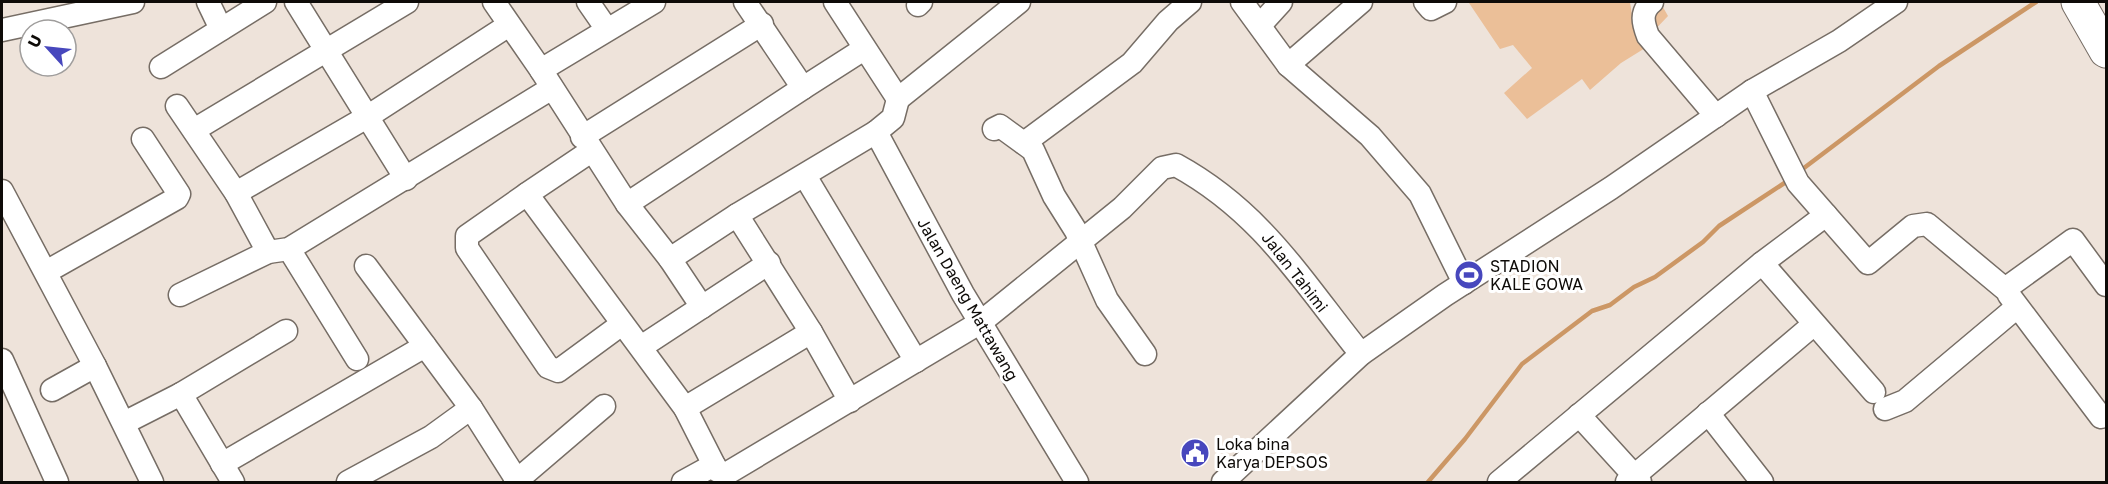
<svg xmlns="http://www.w3.org/2000/svg" width="2108" height="484" viewBox="0 0 2108 484" font-family="'Golos Text',sans-serif">
<style>
.green{fill:#ebbf98}
.lines{fill:none;stroke-linecap:round;stroke-linejoin:round}
.stream{stroke:#cc9765;stroke-width:4.5}
.minor-casing{stroke:#766d65;stroke-width:25}
.highway-casing{stroke:#766d65;stroke-width:35}
.minor{stroke:#fff;stroke-width:22}
.highway{stroke:#fff;stroke-width:33}
.labels{text-anchor:middle;stroke-width:6;stroke-linejoin:round;paint-order:stroke}
.poi-label{font-size:16px;fill:#0e0b08;stroke:#fff;text-anchor:start}
.street-label{font-size:16px;fill:#0e0b08;stroke:#fff}
</style>
<rect width="100%" height="100%" fill="#eee3da"/>
<!-- green -->
<polygon class="green" points="1472,2 1630,2 1633,22 1660,2 1668,16 1649,36 1650,45 1621,63 1590,90 1582,79 1527,119 1504,93 1532,68 1513,45 1500,49 1469,3"/>
<g class="lines">
<!-- stream -->
<g class="stream">
<polyline points="1800,171 1939,66 2036,2"/>
<polyline points="1428,482 1465,439 1522,364 1592,311 1610,305 1634,287 1655,277 1703,242 1719,226 1789,180"/>
</g>
<!-- minor casing -->
<g class="minor-casing">
<g id="minor">
<polyline points="208,2 221,29"/>
<polyline points="296,2 406,179"/>
<polyline points="494,2 541,70 627,204 670,259 702,307"/>
<polyline points="588,2 606,28"/>
<polyline points="835,2 898,99 893,118 876,132 963,294 1077,482"/>
<polyline points="1242,2 1288,65 1370,136 1420,194 1464,283"/>
<polyline points="1425,2 1431,9 1445,2"/>
<path d="M1652,2c-12,10 -9,21 -4,34l68,80"/>
<polyline points="918,5 921,2"/>
<polyline points="1261,24 1281,2"/>
<polyline points="2,30 133,2"/>
<polyline points="1288,65 1361,2"/>
<polyline points="161,67 265,2"/>
<polyline points="541,70 654,2"/>
<polyline points="803,88 864,49"/>
<polyline points="1752,91 1798,183 1868,263 1913,226 1927,224 2005,289 2073,240 2106,285"/>
<polyline points="898,99 1019,2"/>
<polyline points="177,106 236,193 268,252"/>
<polyline points="994,129 1000,126 1033,150 1054,196 1076,231 1107,300 1145,354"/>
<polyline points="194,130 407,2"/>
<polyline points="582,137 762,24"/>
<polyline points="1024,143 1132,63 1168,21 1190,2"/>
<path d="M591,151l-64,43 158,214 29,57 4,6 8,3 255,-152 141,-114 40,-40 14,-3c86,47 126,116 185,189"/>
<polyline points="805,176 916,361"/>
<polyline points="2,191 95,366 152,482"/>
<polyline points="236,193 367,117 509,25"/>
<polyline points="527,194 467,236 467,248 548,367 558,371 622,324"/>
<polyline points="627,204 803,88 745,2"/>
<polyline points="289,249 357,359"/>
<polyline points="670,259 737,215"/>
<polyline points="1762,263 1874,392"/>
<polyline points="366,266 471,408 518,482"/>
<polyline points="46,272 177,198 179,194 143,139"/>
<polyline points="180,295 268,252 289,249 552,88"/>
<polyline points="2009,295 2101,417"/>
<polyline points="641,347 769,263"/>
<polyline points="2,360 57,482"/>
<polyline points="52,390 95,366"/>
<polyline points="181,394 286,331"/>
<polyline points="850,401 811,332 737,215 876,132"/>
<polyline points="685,408 811,332"/>
<polyline points="1885,409 1905,401 2017,307"/>
<polyline points="1708,413 1762,482"/>
<polyline points="1579,415 1640,482"/>
<polyline points="124,423 181,394 233,482"/>
<polyline points="222,464 425,346"/>
<polyline points="348,482 431,437 471,408"/>
<polyline points="515,482 604,406"/>
<polyline points="683,482 714,465"/>
<polyline points="1223,482 1361,354 1445,295 1611,188 1752,91 1839,41 1896,2"/>
<polyline points="1499,482 1762,263 1826,215"/>
<polyline points="1627,482 1813,325"/>
</g>
</g>
<!-- highway casing -->
<g class="highway-casing">
<polyline id="highway" points="2078,2 2106,51"/>
</g>
<!-- minor -->
<use href="#minor" class="minor"/>
<!-- highway -->
<use href="#highway" class="highway"/>
</g>
<!-- icons -->
<defs>
<g id="stadium-disc" transform="scale(1.5)"><circle r="9.5" fill="#4747bd" stroke="#fff"/><path d="M0-5a6.5 5 0 1 0 0 10a6.5 5 0 1 0 0-10ZM-3.5-1.8h7v3.6h-7Z" fill="#fff"/></g>
<g id="civic-disc" transform="scale(1.5)"><circle r="9.5" fill="#4747bd" stroke="#fff"/><path d="M-.6-6.5H3V-4.5H.6V-3L4-1V1h2V6H-6V1h2V-1L-.6-3ZM-1.2 2.5V6h2.4V2.5Z" fill="#fff"/></g>
</defs>
<g fill-rule="evenodd">
<use href="#stadium-disc" x="1469" y="275"/>
<use href="#civic-disc" x="1195" y="453"/>
</g>
<g class="labels">
<!-- poi labels -->
<g class="poi-label">
<text x="1490" y="272">STADION<tspan x="1490" dy="18">KALE GOWA</tspan></text>
<text x="1216" y="450">Loka bina<tspan x="1216" dy="18">Karya DEPSOS</tspan></text>
</g>
<!-- street labels -->
<g class="street-label">
<text transform="translate(1295 272) rotate(52)" y="6">Jalan Tahimi</text>
<text transform="translate(968 299) rotate(60)" y="6">Jalan Daeng Mattawang</text>
</g>
</g>
<!-- border -->
<rect width="2108" height="484" fill="none" stroke="#0e0b08" stroke-width="6"/>
<!-- north arrow -->
<g transform="translate(48 48) rotate(297)"><circle r="28" fill="#ffffff" stroke="#9f9d9c" stroke-width="1.5"/>
<path d="M0-4.5L10 22L0 15L-10 22Z" fill="#4747bd"/>
<text y="-9" font-size="16" font-weight="bold" text-anchor="middle" fill="#0e0b08">U</text>
</g>
</svg>
